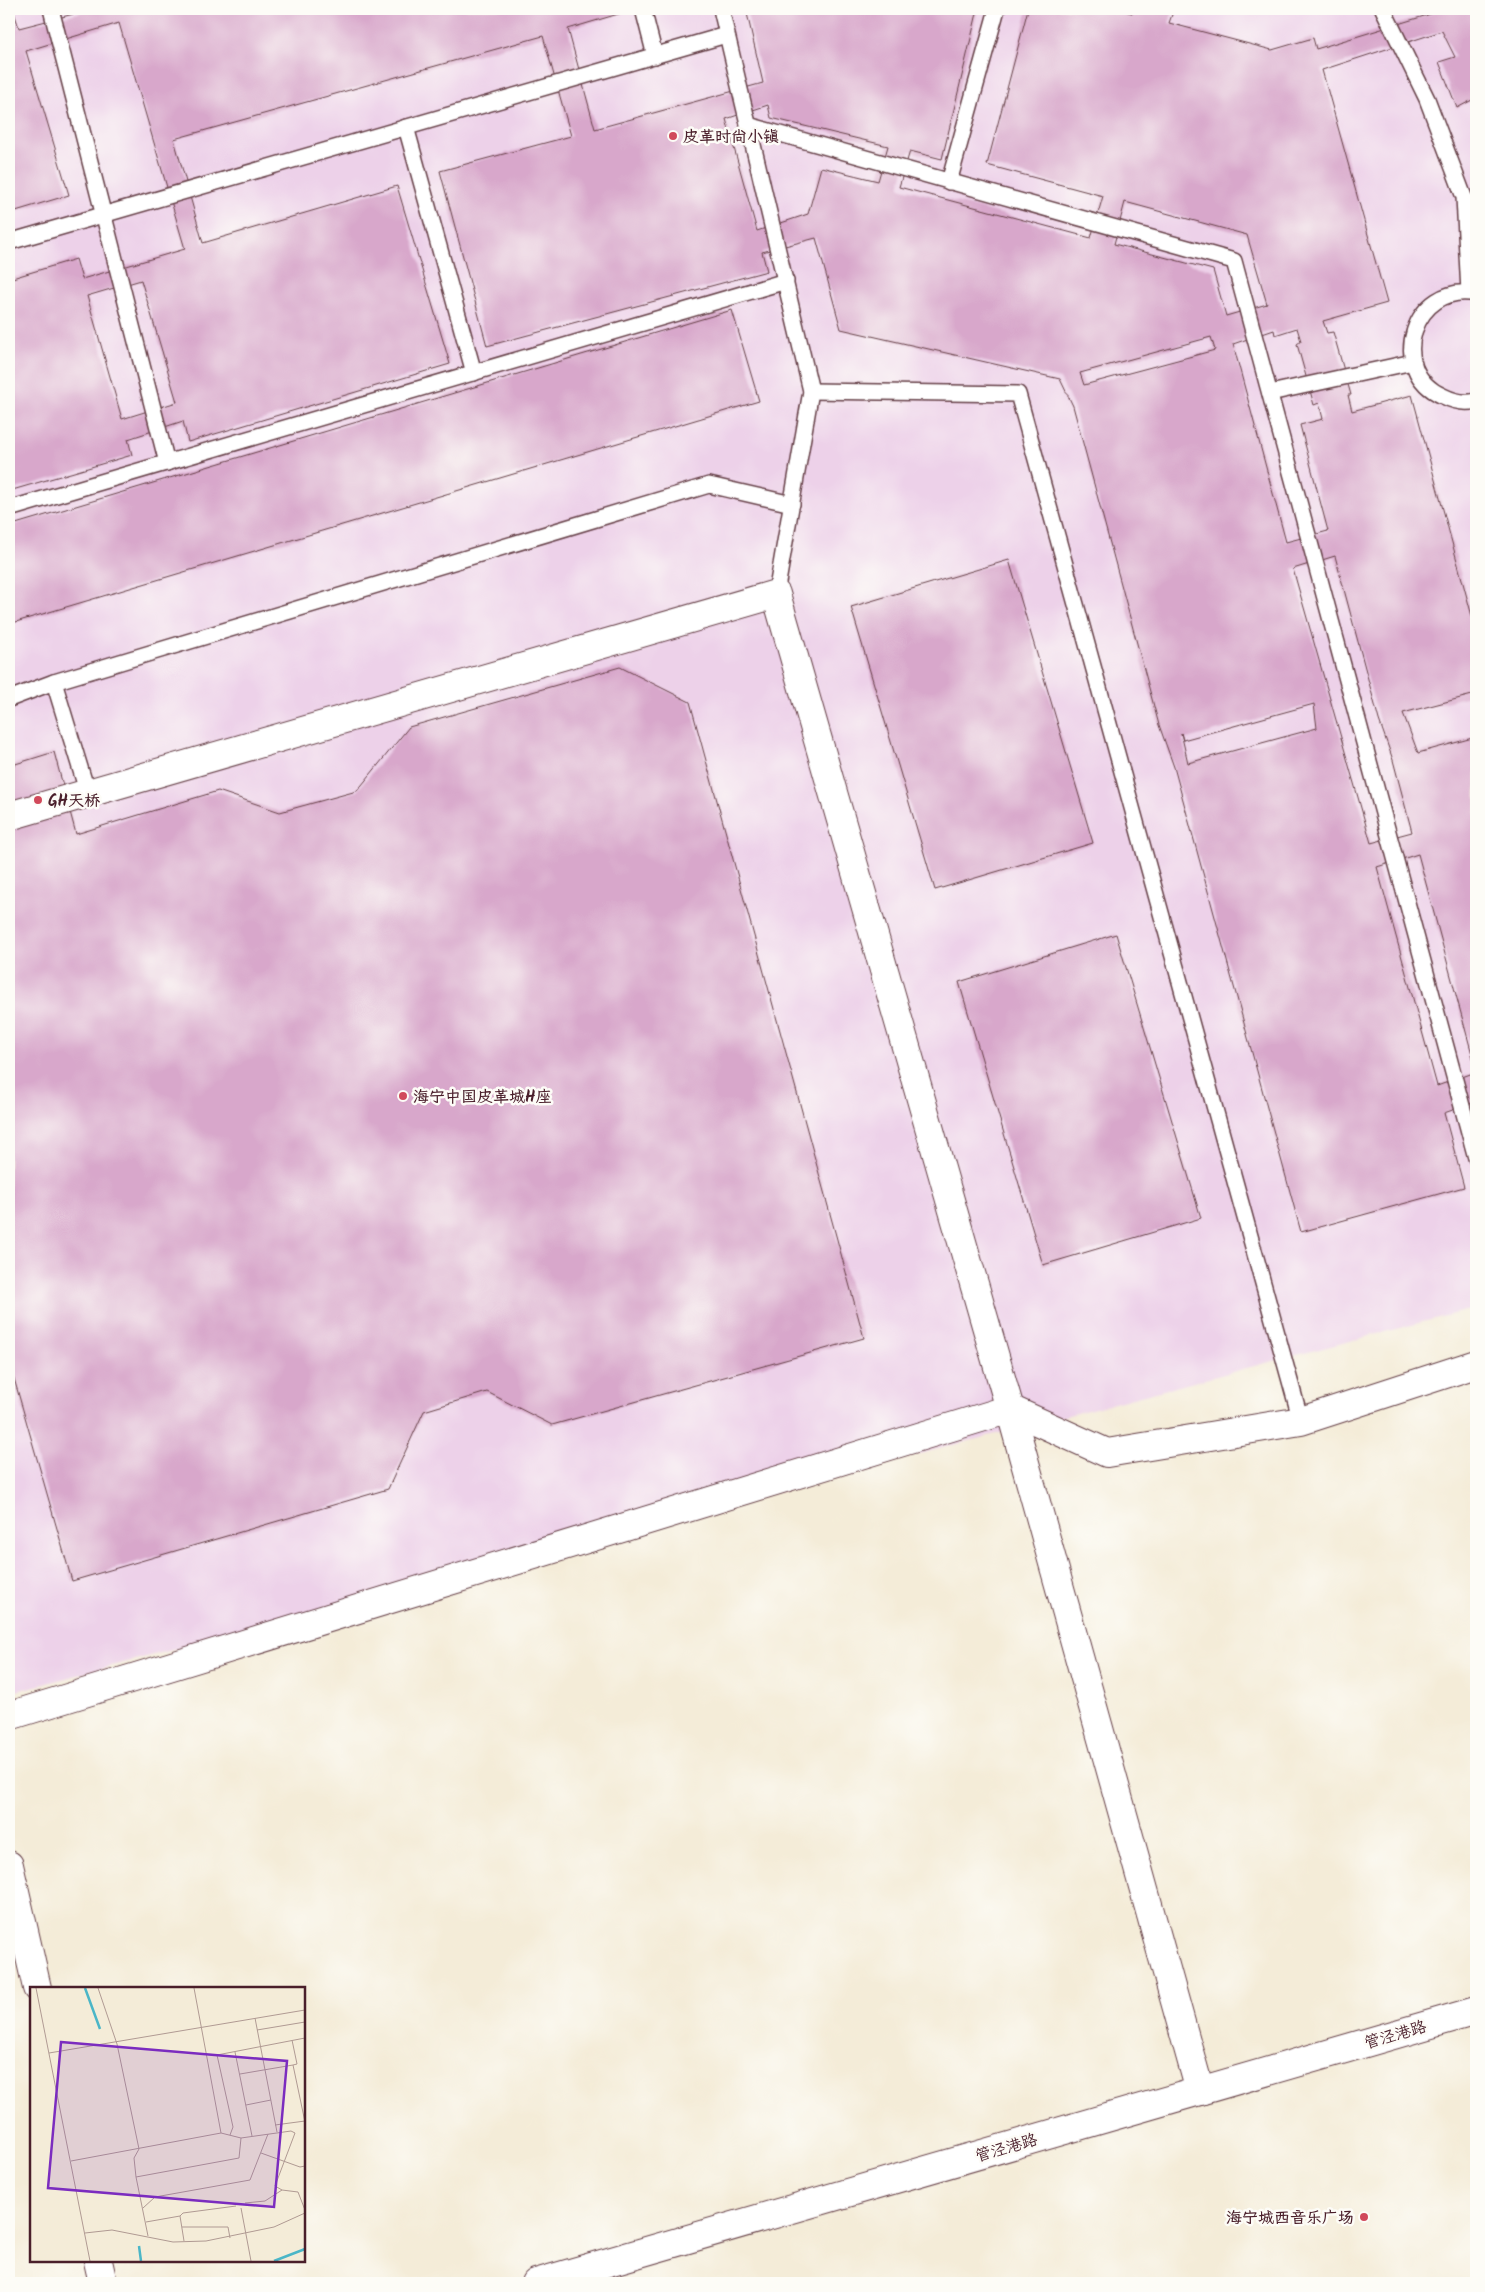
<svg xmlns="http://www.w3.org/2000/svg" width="1485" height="2292" viewBox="0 0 1485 2292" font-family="Kalam,'LXGW WenKai TC',sans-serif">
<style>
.built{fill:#edd1e9}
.building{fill:#d8a7cb;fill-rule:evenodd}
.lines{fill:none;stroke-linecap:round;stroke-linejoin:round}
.lane-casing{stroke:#643e45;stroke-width:18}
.street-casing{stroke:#643e45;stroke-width:30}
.secondary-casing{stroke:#643e45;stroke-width:30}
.lane{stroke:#fff;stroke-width:15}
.street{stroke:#fff;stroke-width:28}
.secondary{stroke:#fff;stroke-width:28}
.poi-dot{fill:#d1495b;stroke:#fdfcf7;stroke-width:2}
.labels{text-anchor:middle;stroke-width:5;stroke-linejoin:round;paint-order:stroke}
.poi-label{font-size:16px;font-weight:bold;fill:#4a1f2b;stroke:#fdfcf7;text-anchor:start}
.street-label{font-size:16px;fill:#4a1f2b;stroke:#fdfcf7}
.inset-river{fill:none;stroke:#4bb6c7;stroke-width:2.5}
.inset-road{fill:none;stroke:#b09a93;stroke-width:1}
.view{fill:#7b2cbf;fill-opacity:0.15;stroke:#7b2cbf;stroke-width:2.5}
.inset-edge{fill:none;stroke:#4a1f2b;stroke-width:2.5}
</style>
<rect width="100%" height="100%" fill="#fdfcf7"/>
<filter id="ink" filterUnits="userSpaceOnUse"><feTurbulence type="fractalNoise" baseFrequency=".02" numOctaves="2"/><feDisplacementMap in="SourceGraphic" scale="10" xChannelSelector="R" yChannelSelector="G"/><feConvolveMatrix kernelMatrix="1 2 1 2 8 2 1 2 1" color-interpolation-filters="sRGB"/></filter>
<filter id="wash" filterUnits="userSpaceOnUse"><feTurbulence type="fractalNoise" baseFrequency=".0096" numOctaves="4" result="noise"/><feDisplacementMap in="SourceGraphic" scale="20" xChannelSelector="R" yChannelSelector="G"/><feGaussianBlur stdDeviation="1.12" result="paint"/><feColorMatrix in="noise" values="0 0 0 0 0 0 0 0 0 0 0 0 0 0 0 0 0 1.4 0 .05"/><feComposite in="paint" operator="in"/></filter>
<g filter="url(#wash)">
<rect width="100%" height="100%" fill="#f4ecd8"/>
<!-- built -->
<polygon class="built" points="9,9 1476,9 1476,1308 9,1693"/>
<g id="blocks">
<!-- building -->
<g class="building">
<path d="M9,9h4l6,19 74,-19h542l-67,20 27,100 168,-46 -17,-74h232l-36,150 -32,-8 -11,36 192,51 12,-42 -116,-31 41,-156h89l15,4 1,-4h41l-5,14 103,27 41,-12 3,11 118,-36 -2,-4h44v102l-4,-11 -15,8 -18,-46 16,-5 -13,-26 -120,39 65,233 -64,18 4,12 6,-1 18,63h-3l4,16 60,-16 64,236v63l-73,19 15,40 58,-16v332l-58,-215 -41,13 60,219 39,-14v30l-32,11 20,74 -163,45 -127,-465 -15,-42 -86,-319 -13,-27 -219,-50 -25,-91 -54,14 5,19 -280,75 -47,-175 131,-35 -28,-100 -369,103 29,104 194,-57 53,178 -262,78 -5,-21 -55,18 4,16 -123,36v-212l67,-20 6,20 103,-30 -66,-226 -93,28 43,144 -60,18zM768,105l3,13 117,28 -10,35 -57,-14 -13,47 -51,17 -31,-112zM1125,202l122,33 20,69 -41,12 -13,-46 -99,-26zM141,280l36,122 -55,17 -35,-123zM1297,328l4,13 -4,3 17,61 5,-2 4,16 -23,6 28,106 -42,11 -53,-198 41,-14 1,5zM1211,337l4,13 -131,35 -4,-12zM1335,556l44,164 14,40 19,72 -41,11 -78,-274zM1314,704l3,24 -129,35 -7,-30 2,7z"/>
<polygon points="732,310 759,401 9,624 9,526"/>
<polygon points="1009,560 1093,843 935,890 851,607"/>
<polygon points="620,667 690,702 864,1338 552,1425 487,1392 424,1411 388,1489 72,1581 9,1361 9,766 54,752 76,834 218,791 280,812 357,791 409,727"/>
<polygon points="1116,934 1201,1218 1043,1265 959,982"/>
</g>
</g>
</g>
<g filter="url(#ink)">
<use href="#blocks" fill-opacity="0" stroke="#643e45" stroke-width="1"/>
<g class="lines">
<!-- lane casing -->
<g class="lane-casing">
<g id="lane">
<polyline points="51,9 167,463"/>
<polyline points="643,9 655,56"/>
<polyline points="721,9 811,391 776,594"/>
<polyline points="1383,9 1427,99 1464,197 1469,292"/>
<polyline points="748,125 1234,261 1476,1158"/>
<polyline points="406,127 474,373"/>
<polyline points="949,182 997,9"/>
<polyline points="9,242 726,35"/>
<path d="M1476,294c-62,-13 -91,77 -33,102 10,5 22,8 33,5"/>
<polyline points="811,391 1018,394 1301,1421"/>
<polyline points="1270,393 1413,362"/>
<polyline points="9,509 786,281"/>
<polyline points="54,682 88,794"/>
<polyline points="9,699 54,682 709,485 792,504"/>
</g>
</g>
<!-- street casing -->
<g class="street-casing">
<g id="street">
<polyline points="9,816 776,594 1010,1409 1200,2091"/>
<polyline points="9,1716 1010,1409 1107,1453 1301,1421 1476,1364"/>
<polyline points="9,1865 37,1988"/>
<polyline points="98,2261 103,2283"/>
</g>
</g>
<!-- secondary casing -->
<g class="secondary-casing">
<polyline id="secondary" points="536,2283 1476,2011"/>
</g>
<!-- lane -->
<use href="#lane" class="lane"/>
<!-- street -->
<use href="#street" class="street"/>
<!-- secondary -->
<use href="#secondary" class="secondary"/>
</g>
</g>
<!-- markers -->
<g class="poi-dot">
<circle cx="673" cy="136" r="5"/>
<circle cx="38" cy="800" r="5"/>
<circle cx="403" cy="1096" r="5"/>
<circle cx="1364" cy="2217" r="5"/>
</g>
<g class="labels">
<!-- poi labels -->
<g class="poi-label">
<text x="683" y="142">皮革时尚小镇</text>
<text x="48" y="806">GH天桥</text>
<text x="413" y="1102">海宁中国皮革城H座</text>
<text x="1354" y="2223" text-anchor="end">海宁城西音乐广场</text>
</g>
<!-- street labels -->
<g class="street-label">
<text transform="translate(1395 2034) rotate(-16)" y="6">管泾港路</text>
<text transform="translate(1006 2147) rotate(-16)" y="6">管泾港路</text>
</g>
</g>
<!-- overview -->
<g transform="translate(30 1987)">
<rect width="275" height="275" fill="#f4ecd8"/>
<path class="inset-river" d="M55,1l15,41M109,259l2,15M244,274l31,-12"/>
<path class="inset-road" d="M6,1l54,273M68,1l19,56 22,105 -5,9 2,19 12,59M164,1l27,145M225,31l22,114M227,43l48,-8M262,53l5,24 -4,1 12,57M205,65l17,84M19,66l256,-43M210,87l53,-9M216,118l25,-5M245,138l30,-4M200,148l3,-8 -16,-72 88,-17M231,166l39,14 5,-1M41,174l150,-28 20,5 50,-7 4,2 -20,53 7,4 16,2 7,18M106,190l103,-19 2,-20M215,216l20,-2 17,-11M113,221l12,-11 95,-17 18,-46M211,221l10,53M150,229l4,25M116,235l34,-6 3,-3 53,-7M152,240h46l2,11M55,246l27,-3 61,12 33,-1 68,-14 31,-14"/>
<path class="view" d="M31,55l226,19 -13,146 -226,-19z"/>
<rect width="275" height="275" class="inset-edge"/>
</g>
<!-- margin -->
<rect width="1485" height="2292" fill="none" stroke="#fdfcf7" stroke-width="30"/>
</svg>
